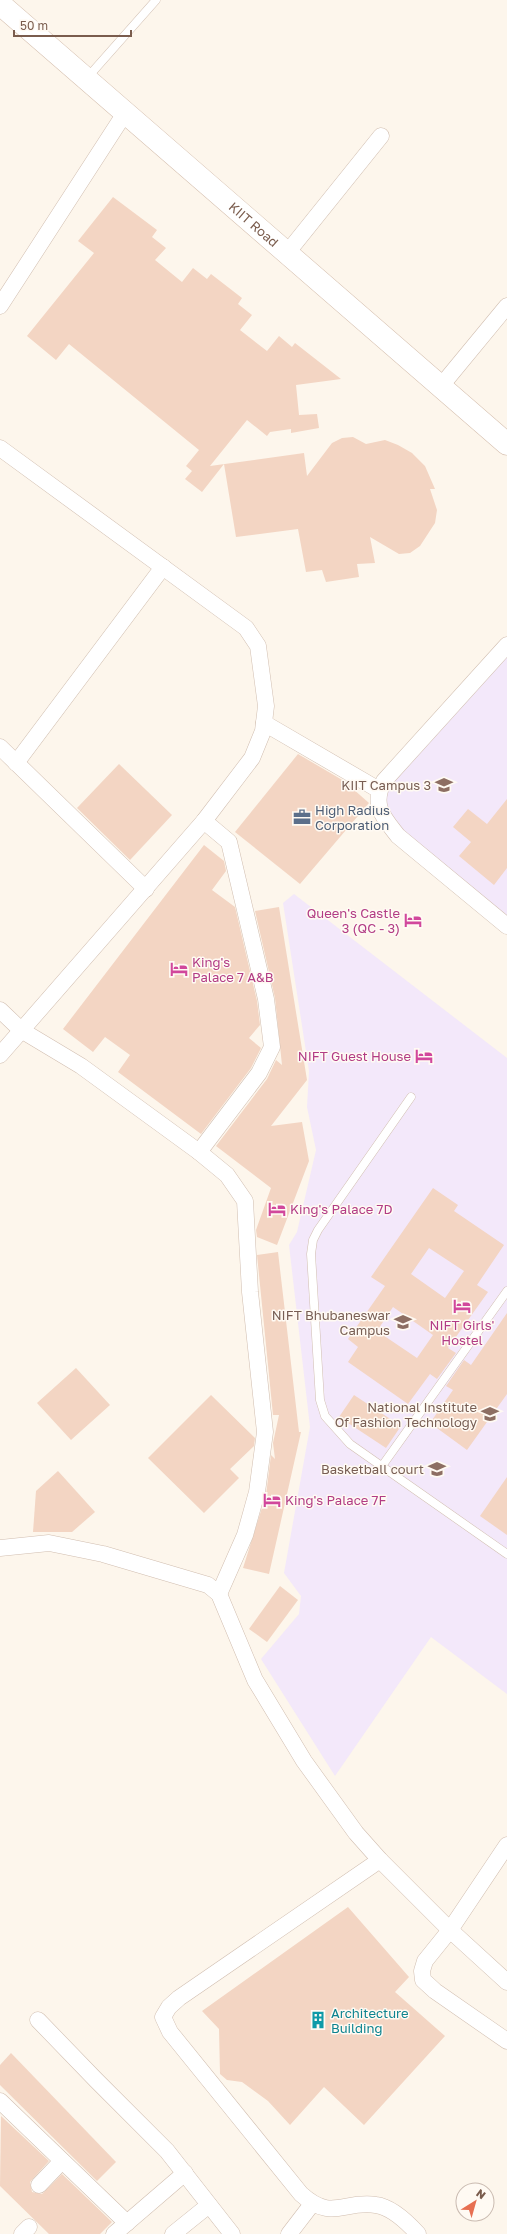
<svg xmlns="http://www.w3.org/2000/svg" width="507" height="2234" viewBox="0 0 507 2234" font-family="'Golos Text',sans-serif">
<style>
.education{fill:#f3e8fa}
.building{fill:#f3d5c3;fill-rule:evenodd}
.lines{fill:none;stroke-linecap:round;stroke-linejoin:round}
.lane-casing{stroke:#d1beb0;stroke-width:9}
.street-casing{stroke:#d1beb0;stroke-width:17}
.secondary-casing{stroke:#d6c0b0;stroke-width:23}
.lane{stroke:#fff;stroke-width:8}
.street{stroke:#fff;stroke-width:16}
.secondary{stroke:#fff;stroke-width:22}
.labels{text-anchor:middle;stroke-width:3;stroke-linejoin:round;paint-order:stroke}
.street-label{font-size:13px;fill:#7a5c4d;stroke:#fffaf3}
.education-label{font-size:13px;fill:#785e54;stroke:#fffaf3;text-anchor:end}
.service-label{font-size:13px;fill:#4e5e75;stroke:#fffaf3;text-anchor:start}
.hotel-label{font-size:13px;fill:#b23c85;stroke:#fffaf3;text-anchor:start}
.culture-label{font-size:13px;fill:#0d838f;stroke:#fffaf3;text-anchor:start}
</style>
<rect width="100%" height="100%" fill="#fdf6ec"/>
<!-- education -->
<g class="education">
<polygon points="507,645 507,926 398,836 379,790"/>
<polygon points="294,894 507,1058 507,1694 431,1637 335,1776 261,1659 299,1614 301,1596 284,1573 310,1427 289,1245 297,1232 316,1150 307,1107 309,1071 283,903"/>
</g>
<!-- building -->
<g class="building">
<polygon points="113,197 157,230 152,237 166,248 155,260 182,282 193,268 207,279 211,274 242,298 238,304 252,315 240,330 267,351 279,336 292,347 295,343 341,379 296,385 299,415 317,414 319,428 291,433 291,429 270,432 267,436 247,420 210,466 304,453 307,476 332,443 342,438 353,437 366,444 385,440 398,445 412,453 425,466 435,489 430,489 437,510 435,523 420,546 410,553 399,554 370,537 375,563 357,564 359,577 326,582 322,570 306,572 298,529 236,537 224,464 202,492 185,479 192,471 186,466 199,450 69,344 56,360 27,336 94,253 78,241"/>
<polygon points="298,754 344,781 369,803 300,884 235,832"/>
<polygon points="119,764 172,815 130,860 77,808"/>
<polygon points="507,799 507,868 494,885 459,856 471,842 453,827 468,809 487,824"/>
<polygon points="204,845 224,861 226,871 212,890 235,907 257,1001 260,1025 249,1038 261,1048 251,1068 201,1134 118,1072 130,1055 105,1037 93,1052 63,1029"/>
<polygon points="279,907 307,1080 271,1126 302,1122 309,1161 277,1245 257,1237 256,1230 271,1188 216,1146 267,1079 276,1060 282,1065 275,998 255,911"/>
<path d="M433,1188l25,17 -4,6 50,34 -27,40 11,7 -40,56 8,5 -19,26 -7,-5 -22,30 -60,-42 10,-15 -10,-8 37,-53 -14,-9zM429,1248l35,23 -19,27 -34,-24zM393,1307l40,28 -16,23 -40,-27z"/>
<polygon points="278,1252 299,1432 301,1432 269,1574 243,1568 266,1495 271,1455 275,1459 273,1443 279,1415 273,1415 257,1255"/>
<polygon points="507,1313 507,1394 467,1450 430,1423 453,1390 446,1386 464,1360 471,1365"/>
<polygon points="76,1368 110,1405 71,1440 37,1403"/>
<polygon points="211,1395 255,1438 254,1446 230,1469 239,1478 204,1513 148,1458"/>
<polygon points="354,1395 401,1426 386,1448 339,1417"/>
<polygon points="58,1471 95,1512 72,1532 33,1532 36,1491"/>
<polygon points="507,1477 507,1535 480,1516"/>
<polygon points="280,1586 298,1600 267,1642 249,1629"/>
<polygon points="348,1907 409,1977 395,1992 445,2036 364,2125 324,2087 290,2125 268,2101 242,2082 227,2080 220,2074 219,2029 202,2011"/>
<polygon points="11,2053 116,2162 97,2181 0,2085 0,2065"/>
<polygon points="1,2116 49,2161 30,2182 32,2192 42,2194 62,2174 112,2222 100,2234 49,2234 0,2186"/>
</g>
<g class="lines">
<!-- lane casing -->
<g class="lane-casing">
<g id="lane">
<polyline points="87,78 156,0"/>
<polyline points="411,1097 318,1230 313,1240 311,1254 320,1400 325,1416 350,1444 507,1554"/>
<polyline points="382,1466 507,1291"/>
</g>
</g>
<!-- street casing -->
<g class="street-casing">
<g id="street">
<polyline points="287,253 381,136"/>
<polyline points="0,306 125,113"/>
<polyline points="441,386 507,306"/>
<polyline points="0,448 246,628 258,646 266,706 263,731 252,758 204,821 0,1055"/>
<path d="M507,645l-123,136c-13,24 -1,36 14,55l109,90"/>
<polyline points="264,723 379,790"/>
<polyline points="0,747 146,889"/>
<polyline points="16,763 163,567"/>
<polyline points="0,1010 21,1030 81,1066 199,1152 227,1175 245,1201 250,1292 265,1432 257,1492 245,1535 219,1594"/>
<polyline points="199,1152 259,1073 272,1047 266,999 229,842 204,821"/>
<polyline points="0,1548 49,1543 103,1554 208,1585 219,1594 255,1680 304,1761 356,1833 380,1860 450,1930 507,1982"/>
<polyline points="507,1845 450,1930 425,1961 422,1971 423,1980 435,1991 507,2041"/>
<path d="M380,1860l-201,138 -10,9 -6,10 7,15 131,162c31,28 42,6 75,11 16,2 32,18 42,29"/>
<polyline points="38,2020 96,2080 167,2151 232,2234"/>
<polyline points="0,2101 127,2223"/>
<polyline points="39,2185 62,2161"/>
<polyline points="22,2234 29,2227"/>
<polyline points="114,2234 185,2173"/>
<polyline points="173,2234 209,2205"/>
<polyline points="289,2234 312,2204"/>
</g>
</g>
<!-- secondary casing -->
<g class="secondary-casing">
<g id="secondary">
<path id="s1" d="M0,4l507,440"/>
</g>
</g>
<!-- lane -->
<use href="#lane" class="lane"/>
<!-- street -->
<use href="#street" class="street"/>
<!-- secondary -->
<use href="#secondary" class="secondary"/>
</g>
<!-- icons -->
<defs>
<g id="university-bare" transform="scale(1.38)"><path d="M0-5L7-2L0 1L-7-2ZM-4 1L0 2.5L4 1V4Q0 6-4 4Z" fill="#8d6e63" stroke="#fffaf3" stroke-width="2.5" paint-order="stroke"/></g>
<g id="office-bare" transform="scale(1.38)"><path d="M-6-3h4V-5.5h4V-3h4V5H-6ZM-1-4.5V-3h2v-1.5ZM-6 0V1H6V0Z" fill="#5c6f8a" stroke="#fffaf3" stroke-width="2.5" paint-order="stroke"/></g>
<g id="hotel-bare" transform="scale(1.38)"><path d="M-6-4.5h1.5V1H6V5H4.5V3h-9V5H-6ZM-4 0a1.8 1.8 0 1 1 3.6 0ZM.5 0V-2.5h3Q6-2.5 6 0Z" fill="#d1479c" stroke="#fffaf3" stroke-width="2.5" paint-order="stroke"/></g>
<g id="building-bare" transform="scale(1.38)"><path d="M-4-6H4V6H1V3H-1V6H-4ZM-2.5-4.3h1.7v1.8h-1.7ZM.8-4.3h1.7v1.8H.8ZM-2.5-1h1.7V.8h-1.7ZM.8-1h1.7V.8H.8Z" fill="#0f9aa8" stroke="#fffaf3" stroke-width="2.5" paint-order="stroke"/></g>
</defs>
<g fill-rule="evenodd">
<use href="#university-bare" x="444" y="785"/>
<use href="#office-bare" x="302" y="817"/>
<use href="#hotel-bare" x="413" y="920"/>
<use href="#hotel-bare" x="179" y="969"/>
<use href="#hotel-bare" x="424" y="1056"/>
<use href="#hotel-bare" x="277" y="1209"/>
<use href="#hotel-bare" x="462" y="1306"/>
<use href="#university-bare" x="403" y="1322"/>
<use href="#university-bare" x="490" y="1414"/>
<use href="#university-bare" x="437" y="1469"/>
<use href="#hotel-bare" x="272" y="1500"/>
<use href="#building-bare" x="318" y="2020"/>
</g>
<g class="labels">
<!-- street labels -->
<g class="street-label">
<text dy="5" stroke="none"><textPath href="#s1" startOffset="336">KIIT Road</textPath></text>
</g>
<!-- education labels -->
<g class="education-label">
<text x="431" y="790">KIIT Campus 3</text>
<text x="390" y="1320">NIFT Bhubaneswar<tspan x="390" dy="15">Campus</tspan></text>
<text x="477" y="1412">National Institute<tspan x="477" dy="15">Of Fashion Technology</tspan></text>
<text x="424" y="1474">Basketball court</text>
</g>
<!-- service labels -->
<g class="service-label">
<text x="315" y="815">High Radius<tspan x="315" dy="15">Corporation</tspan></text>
</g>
<!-- hotel labels -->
<g class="hotel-label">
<text x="400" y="918" text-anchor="end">Queen's Castle<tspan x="400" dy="15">3 (QC - 3)</tspan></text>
<text x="192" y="967">King's<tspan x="192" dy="15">Palace 7 A&amp;B</tspan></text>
<text x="411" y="1061" text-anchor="end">NIFT Guest House</text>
<text x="290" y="1214">King's Palace 7D</text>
<text x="462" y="1330" text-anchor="middle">NIFT Girls'<tspan x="462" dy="15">Hostel</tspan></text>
<text x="285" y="1505">King's Palace 7F</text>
</g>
<!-- culture labels -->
<g class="culture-label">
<text x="331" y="2018">Architecture<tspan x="331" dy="15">Building</tspan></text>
</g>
</g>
<!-- north arrow -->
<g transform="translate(475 2202) rotate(37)"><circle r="19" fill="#fffaf3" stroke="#cabbb1"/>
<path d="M0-3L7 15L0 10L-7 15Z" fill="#e76f51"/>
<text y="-6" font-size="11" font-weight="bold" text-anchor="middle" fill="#7a5c4d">N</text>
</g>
<!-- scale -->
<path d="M14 30v6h117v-6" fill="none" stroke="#7a5c4d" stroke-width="2"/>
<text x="20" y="30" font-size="12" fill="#7a5c4d" stroke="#fffaf3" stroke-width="3" paint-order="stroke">50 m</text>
</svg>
